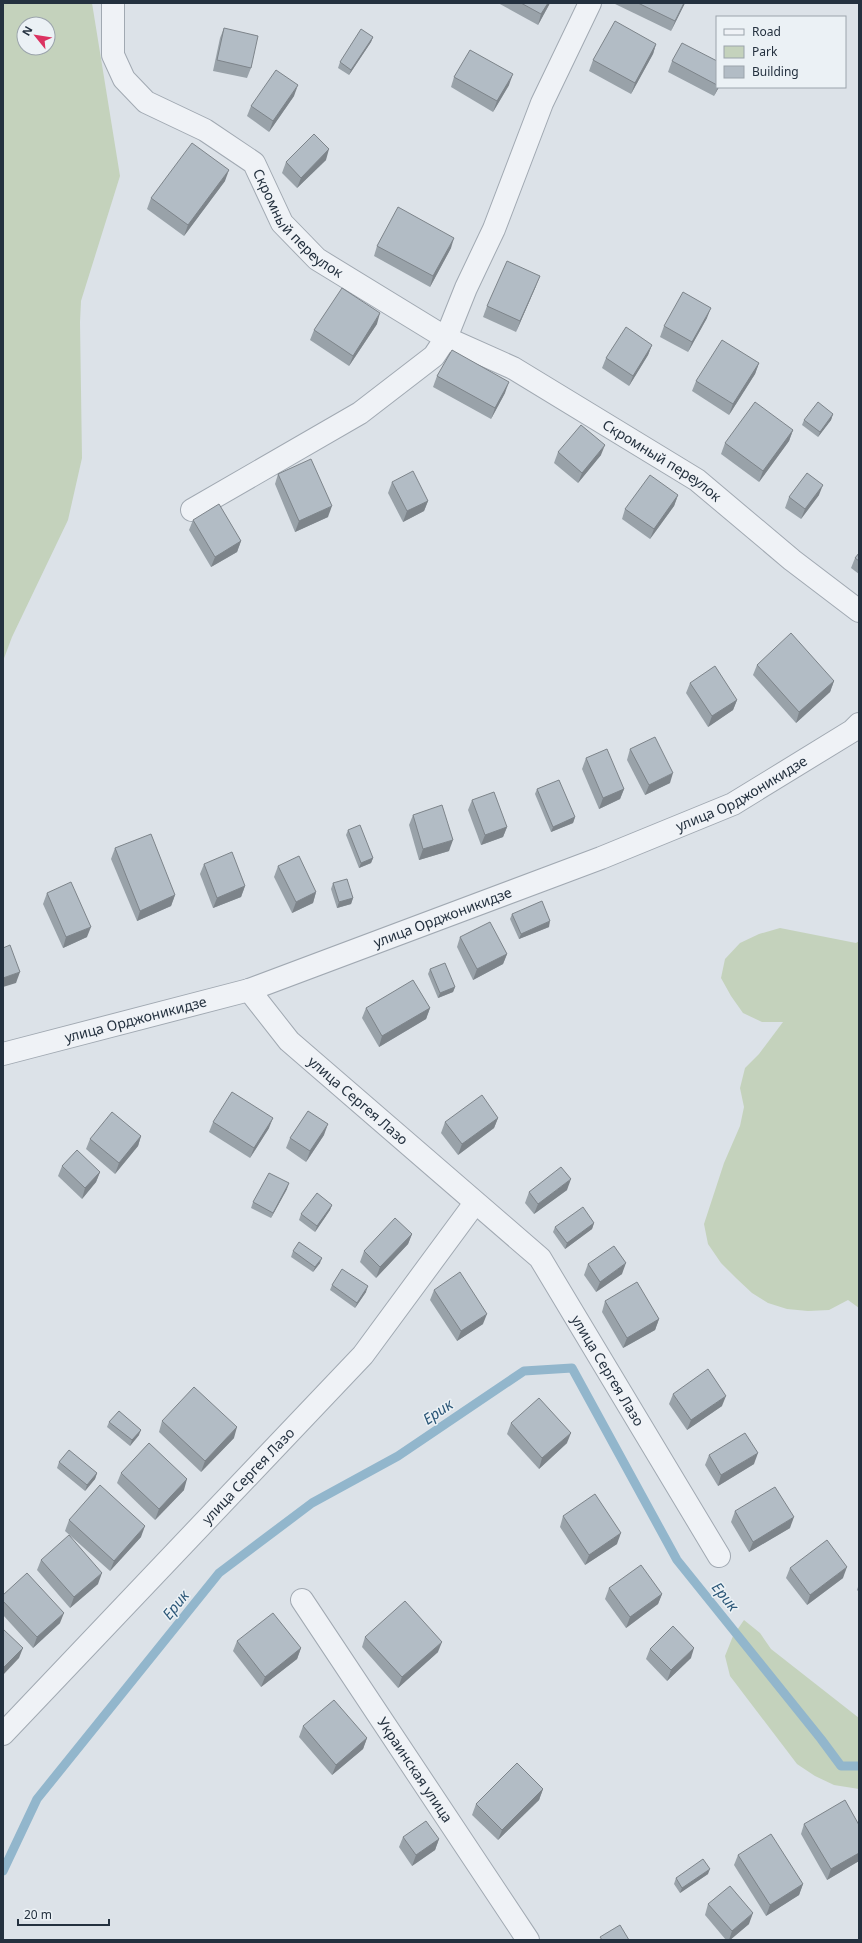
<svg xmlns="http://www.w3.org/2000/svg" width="862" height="1943" viewBox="0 0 862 1943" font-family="'Noto Sans',sans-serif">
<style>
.green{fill:#c4d2bc;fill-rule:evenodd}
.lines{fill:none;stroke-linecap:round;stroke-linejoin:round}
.stream{stroke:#92b6cc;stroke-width:9}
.minor-casing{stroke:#a1a9b2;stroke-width:24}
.minor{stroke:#eff2f6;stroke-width:22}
.wall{fill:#99a2a9}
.shaded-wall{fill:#7d848a}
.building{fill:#b2bcc5;stroke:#7d848a}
.labels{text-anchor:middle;stroke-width:3;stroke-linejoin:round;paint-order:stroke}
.street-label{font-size:14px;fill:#24313f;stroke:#ebf1f5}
.water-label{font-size:15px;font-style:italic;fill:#2b5677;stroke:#ebf1f5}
</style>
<rect width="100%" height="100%" fill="#dce2e8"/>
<!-- green -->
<g class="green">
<path d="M3,3h89l28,173 -39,125 -1,21 2,136 -14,62 -56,117 -9,24zM24,24h24v24h-24z"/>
<polygon points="780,928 856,943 859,941 859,1308 848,1300 829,1310 808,1311 787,1309 768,1303 752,1293 736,1278 721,1263 708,1244 704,1224 724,1163 740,1126 744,1107 740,1088 745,1068 759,1054 783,1022 762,1022 743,1013 731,996 721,978 725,959 740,943 759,934"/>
<polygon points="744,1620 760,1633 771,1649 859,1718 859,1789 834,1785 815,1776 797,1764 730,1676 725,1656 733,1636"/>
</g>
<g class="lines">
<!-- stream -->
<polyline class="stream" points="3,1871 37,1799 219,1573 312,1503 398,1456 524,1371 572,1368 677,1560 821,1739 841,1766 859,1766"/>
<!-- minor casing -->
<g class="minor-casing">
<g id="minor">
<path id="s1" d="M113,3v52l11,24 22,23 59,28 49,33 28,60 35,36 129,79 67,30 184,112 95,80 67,51"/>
<polyline points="192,510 360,413 434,356 446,338 466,288 494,229 542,103 590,3"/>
<path id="s2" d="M249,990l40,51 251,217 179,298"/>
<path id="s3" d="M3,1054l246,-64 352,-132 132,-54 119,-73 7,-7"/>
<path id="s4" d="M302,1600l226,340"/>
<path id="s5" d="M3,1734l360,-379 112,-152"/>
</g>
</g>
<!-- minor -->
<use href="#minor" class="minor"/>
</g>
<!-- wall -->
<g class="wall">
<polygon points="498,3 550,3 538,25"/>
<polygon points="613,3 685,3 671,31"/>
<polygon points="224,28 251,68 247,78 213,71 220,38"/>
<polygon points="373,37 371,42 349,75 338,68 340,62"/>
<polygon points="656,44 653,54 631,94 589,71 593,60"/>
<polygon points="672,61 717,61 717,87 719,87 714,96 668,72"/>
<polygon points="454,77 509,85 493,112 451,87"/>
<polygon points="294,96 269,132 247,116 251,106"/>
<polygon points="326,160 297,188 282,173 286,162"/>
<polygon points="225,181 184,236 147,209 151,198"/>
<polygon points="377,246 451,248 430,287 374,256"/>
<polygon points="536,286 516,332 483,317 487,306"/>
<polygon points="707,318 688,352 660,337 664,326"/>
<polygon points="377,324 349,366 310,340 314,330"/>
<polygon points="652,345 648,355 629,386 602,368 606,358"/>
<polygon points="759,363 755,374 729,415 692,391 696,381"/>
<polygon points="437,376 505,393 491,419 433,387"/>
<polygon points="833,414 831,420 818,437 802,425 804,420"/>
<polygon points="793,430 789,441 759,482 721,454 725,443"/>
<polygon points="558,452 601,455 578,483 554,463"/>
<polygon points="278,474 328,517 295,532 275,484"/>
<polygon points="392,482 428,501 424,511 403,522 388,493"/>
<polygon points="678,495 674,506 650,539 622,519 625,509"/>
<polygon points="819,495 801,519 785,508 789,497"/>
<polygon points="193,520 241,541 237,552 211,567 189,530"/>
<polygon points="859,553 859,574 851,568 855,558"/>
<polygon points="757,665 834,681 830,692 796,723 753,675"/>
<polygon points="690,683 737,700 733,710 708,727 686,693"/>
<polygon points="630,749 670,783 645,795 627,760"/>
<polygon points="586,758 624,789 620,799 599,809 582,769"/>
<polygon points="537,789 575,817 573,823 551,832 535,794"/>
<polygon points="472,800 507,827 503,837 481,845 468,810"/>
<polygon points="413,815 449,851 419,860 409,825"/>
<polygon points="348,830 373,858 371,863 359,868 346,835"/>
<polygon points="115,848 175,895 171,906 137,921 111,859"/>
<polygon points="204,864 245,886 241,897 213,908 200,874"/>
<polygon points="278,866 316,892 313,903 292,913 274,877"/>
<polygon points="333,883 353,898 351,904 337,908 331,889"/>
<polygon points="47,893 87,937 63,948 43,904"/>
<polygon points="512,914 549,927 519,939 510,919"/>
<polygon points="460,937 507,954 503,964 473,980 457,947"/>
<polygon points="430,969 455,987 453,992 438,998 428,974"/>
<polygon points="366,1008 430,1008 426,1019 379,1047 362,1018"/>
<polygon points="498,1118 494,1128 458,1155 441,1133 445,1122"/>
<polygon points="213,1122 269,1128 250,1158 209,1132"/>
<polygon points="324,1135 306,1162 286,1148 290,1138"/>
<polygon points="141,1136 138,1146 115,1174 86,1149 90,1139"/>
<polygon points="62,1166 100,1172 96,1182 82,1199 58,1176"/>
<polygon points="287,1189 271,1218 251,1208 253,1202"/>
<polygon points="567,1190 534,1214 525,1203 529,1192"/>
<polygon points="332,1205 330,1210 315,1232 299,1220 301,1214"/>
<polygon points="594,1223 592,1229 565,1249 553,1232 555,1227"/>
<polygon points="412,1234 408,1244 376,1278 360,1262 364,1251"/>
<polygon points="293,1251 320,1263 313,1272 291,1257"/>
<polygon points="588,1264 622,1274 596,1292 584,1275"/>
<polygon points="332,1285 366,1292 355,1308 330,1290"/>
<polygon points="434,1290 483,1324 457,1341 430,1300"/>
<polygon points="605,1301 659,1319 655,1330 623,1348 602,1312"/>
<polygon points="673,1394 722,1406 687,1430 669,1404"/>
<polygon points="162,1421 234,1438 201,1472 159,1432"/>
<polygon points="109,1422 139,1435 130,1446 107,1427"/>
<polygon points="511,1423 567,1443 539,1469 507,1434"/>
<polygon points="709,1455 754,1464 718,1486 705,1465"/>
<polygon points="59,1462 97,1473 95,1479 85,1491 57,1468"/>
<polygon points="121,1473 184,1490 155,1520 117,1483"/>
<polygon points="735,1511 790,1528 749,1552 731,1522"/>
<polygon points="563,1516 617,1544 585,1565 560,1527"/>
<polygon points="69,1520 141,1537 110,1571 65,1531"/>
<polygon points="41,1560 98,1584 70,1608 37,1570"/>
<polygon points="790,1568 843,1578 807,1605 786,1578"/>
<polygon points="859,1584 859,1592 857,1590"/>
<polygon points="609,1588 662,1594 658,1604 626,1628 605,1599"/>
<polygon points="3,1595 60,1623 33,1648 3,1615"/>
<polygon points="365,1637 438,1652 398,1688 362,1647"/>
<polygon points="237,1641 301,1648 297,1659 261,1687 233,1651"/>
<polygon points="650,1649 691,1658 667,1681 646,1659"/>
<polygon points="303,1726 367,1738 363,1749 332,1775 299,1737"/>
<polygon points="543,1789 539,1800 498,1840 472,1815 476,1804"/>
<polygon points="804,1824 859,1825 859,1861 827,1880 801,1834"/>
<polygon points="403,1837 439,1839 435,1850 412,1866 399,1847"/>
<polygon points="738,1855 803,1884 799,1895 766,1916 734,1865"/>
<polygon points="708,1874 680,1893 674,1884 676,1878"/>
<polygon points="708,1904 749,1924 730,1940 726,1940 705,1915"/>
</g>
<!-- shaded-wall -->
<g class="shaded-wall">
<polygon points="548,3 550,3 538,25 541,14"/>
<polygon points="684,3 685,3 671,31 675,21"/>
<polygon points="373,37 371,42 349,75 351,70"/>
<polygon points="656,44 653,54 631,94 635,83"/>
<polygon points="513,74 509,85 493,112 497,101"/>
<polygon points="298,85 294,96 269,132 273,121"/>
<polygon points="718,87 719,87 714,96"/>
<polygon points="329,149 326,160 297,188 301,178"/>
<polygon points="229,170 225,181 184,236 188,225"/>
<polygon points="454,238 451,248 430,287 433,276"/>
<polygon points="540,276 536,286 516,332 520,321"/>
<polygon points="711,308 707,318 688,352 692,342"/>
<polygon points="380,313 377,324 349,366 353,356"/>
<polygon points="652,345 648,355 629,386 633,376"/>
<polygon points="759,363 755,374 729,415 733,404"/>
<polygon points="509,382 505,393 491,419 495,408"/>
<polygon points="833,414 831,420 818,437 820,432"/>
<polygon points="793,430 789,441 759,482 763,471"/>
<polygon points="605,445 601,455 578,483 582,473"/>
<polygon points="823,485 819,495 801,519 805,509"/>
<polygon points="678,495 674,506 650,539 654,529"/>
<polygon points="428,501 424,511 403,522 407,511"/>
<polygon points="332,506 328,517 295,532 299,521"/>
<polygon points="241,541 237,552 211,567 215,557"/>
<polygon points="834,681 830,692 796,723 799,712"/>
<polygon points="737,700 733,710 708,727 712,716"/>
<polygon points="673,773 670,783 645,795 649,785"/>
<polygon points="624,789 620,799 599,809 603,798"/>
<polygon points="575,817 573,823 551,832 553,827"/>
<polygon points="507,827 503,837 481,845 485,835"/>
<polygon points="453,840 449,851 419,860 423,849"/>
<polygon points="373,858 371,863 359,868 361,863"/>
<polygon points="245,886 241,897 213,908 217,898"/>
<polygon points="316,892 313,903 292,913 296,902"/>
<polygon points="175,895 171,906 137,921 140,911"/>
<polygon points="353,898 351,904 337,908 339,902"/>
<polygon points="550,921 549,927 519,939 521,934"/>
<polygon points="91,927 87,937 63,948 66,937"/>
<polygon points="507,954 503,964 473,980 477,969"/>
<polygon points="20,972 16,983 3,987 3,978"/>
<polygon points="455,987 453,992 438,998 440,993"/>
<polygon points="430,1008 426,1019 379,1047 382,1036"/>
<polygon points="273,1118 269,1128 250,1158 254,1148"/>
<polygon points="498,1118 494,1128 458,1155 462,1144"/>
<polygon points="328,1124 324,1135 306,1162 310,1151"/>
<polygon points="141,1136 138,1146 115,1174 119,1163"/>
<polygon points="100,1172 96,1182 82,1199 85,1188"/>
<polygon points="571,1179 567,1190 534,1214 538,1204"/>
<polygon points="289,1183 287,1189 271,1218 273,1213"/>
<polygon points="332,1205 330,1210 315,1232 317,1226"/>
<polygon points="594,1223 592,1229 565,1249 567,1243"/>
<polygon points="412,1234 408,1244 376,1278 380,1267"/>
<polygon points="322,1258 320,1263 313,1272 315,1267"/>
<polygon points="626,1263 622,1274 596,1292 600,1282"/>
<polygon points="368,1286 366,1292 355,1308 357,1303"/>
<polygon points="487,1314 483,1324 457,1341 461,1331"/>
<polygon points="659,1319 655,1330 623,1348 627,1338"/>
<polygon points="726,1396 722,1406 687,1430 691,1420"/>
<polygon points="237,1427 234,1438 201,1472 205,1461"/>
<polygon points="141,1430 139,1435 130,1446 132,1440"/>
<polygon points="571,1433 567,1443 539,1469 542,1458"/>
<polygon points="758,1453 754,1464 718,1486 721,1475"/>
<polygon points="97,1473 95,1479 85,1491 87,1485"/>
<polygon points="187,1479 184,1490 155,1520 159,1509"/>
<polygon points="794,1517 790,1528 749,1552 753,1542"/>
<polygon points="145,1526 141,1537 110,1571 114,1561"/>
<polygon points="621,1533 617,1544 585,1565 589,1555"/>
<polygon points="847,1567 843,1578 807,1605 810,1595"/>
<polygon points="102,1573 98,1584 70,1608 74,1597"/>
<polygon points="662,1594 658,1604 626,1628 630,1617"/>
<polygon points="64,1613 60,1623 33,1648 37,1637"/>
<polygon points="442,1642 438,1652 398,1688 402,1677"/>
<polygon points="23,1648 19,1658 3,1675 3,1668"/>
<polygon points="301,1648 297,1659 261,1687 265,1677"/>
<polygon points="694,1648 691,1658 667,1681 671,1670"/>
<polygon points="367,1738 363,1749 332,1775 336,1765"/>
<polygon points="543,1789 539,1800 498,1840 502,1830"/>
<polygon points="439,1839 435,1850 412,1866 416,1855"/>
<polygon points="859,1853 859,1861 827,1880 831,1869"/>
<polygon points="710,1869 708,1874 680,1893 682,1888"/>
<polygon points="803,1884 799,1895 766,1916 770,1905"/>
<polygon points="753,1913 749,1924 730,1940 729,1940 732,1931"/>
</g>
<!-- building -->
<g class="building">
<polygon points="521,3 548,3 541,14"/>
<polygon points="638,3 684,3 675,21"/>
<polygon points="615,21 656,44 635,83 593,60"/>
<polygon points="224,28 258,36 251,68 217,60"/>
<polygon points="361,29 373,37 351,70 340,62"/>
<polygon points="682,43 717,61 717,85 672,61"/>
<polygon points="470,50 513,74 497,101 454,77"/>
<polygon points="276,70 298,85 273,121 251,106"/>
<polygon points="314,134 329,149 301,178 286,162"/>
<polygon points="192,143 229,170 188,225 151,198"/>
<polygon points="398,207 454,238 433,276 377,246"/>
<polygon points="507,261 540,276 520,321 487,306"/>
<polygon points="342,288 380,313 353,356 314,330"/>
<polygon points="683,292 711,308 692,342 664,326"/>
<polygon points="626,327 652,345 633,376 606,358"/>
<polygon points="722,340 759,363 733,404 696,381"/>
<polygon points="452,350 509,382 495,408 437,376"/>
<polygon points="755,402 793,430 763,471 725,443"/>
<polygon points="818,402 833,414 820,432 804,420"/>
<polygon points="581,425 605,445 582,473 558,452"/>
<polygon points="311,459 332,506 299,521 278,474"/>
<polygon points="413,471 428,501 407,511 392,482"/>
<polygon points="807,473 823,485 805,509 789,497"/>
<polygon points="650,475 678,495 654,529 625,509"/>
<polygon points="219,504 241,541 215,557 193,520"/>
<polygon points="859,553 859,561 855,558"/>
<polygon points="791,633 834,681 799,712 757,665"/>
<polygon points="715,666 737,700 712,716 690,683"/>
<polygon points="655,737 673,773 649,785 630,749"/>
<polygon points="607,749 624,789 603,798 586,758"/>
<polygon points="559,780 575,817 553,827 537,789"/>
<polygon points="494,792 507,827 485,835 472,800"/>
<polygon points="442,805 453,840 423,849 413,815"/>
<polygon points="360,825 373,858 361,863 348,830"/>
<polygon points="151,834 175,895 140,911 115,848"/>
<polygon points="232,852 245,886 217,898 204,864"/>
<polygon points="299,856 316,892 296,902 278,866"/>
<polygon points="347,879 353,898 339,902 333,883"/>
<polygon points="71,882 91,927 66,937 47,893"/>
<polygon points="542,901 550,921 521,934 512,914"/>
<polygon points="490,922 507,954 477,969 460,937"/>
<polygon points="10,945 20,972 3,978 3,948"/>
<polygon points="445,963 455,987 440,993 430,969"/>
<polygon points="413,980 430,1008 382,1036 366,1008"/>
<polygon points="232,1092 273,1118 254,1148 213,1122"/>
<polygon points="482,1095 498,1118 462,1144 445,1122"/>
<polygon points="308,1111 328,1124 310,1151 290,1138"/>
<polygon points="112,1112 141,1136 119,1163 90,1139"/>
<polygon points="77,1150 100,1172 85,1188 62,1166"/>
<polygon points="561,1167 571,1179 538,1204 529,1192"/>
<polygon points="269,1173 289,1183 273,1213 253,1202"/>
<polygon points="317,1193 332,1205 317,1226 301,1214"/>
<polygon points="583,1207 594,1223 567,1243 555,1227"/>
<polygon points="395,1218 412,1234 380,1267 364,1251"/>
<polygon points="299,1242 322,1258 315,1267 293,1251"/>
<polygon points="614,1246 626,1263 600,1282 588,1264"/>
<polygon points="342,1269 368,1286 357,1303 332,1285"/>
<polygon points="460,1272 487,1314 461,1331 434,1290"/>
<polygon points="637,1282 659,1319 627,1338 605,1301"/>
<polygon points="708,1369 726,1396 691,1420 673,1394"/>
<polygon points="194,1387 237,1427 205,1461 162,1421"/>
<polygon points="539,1398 571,1433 542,1458 511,1423"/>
<polygon points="119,1411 141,1430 132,1440 109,1422"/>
<polygon points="745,1433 758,1453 721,1475 709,1455"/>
<polygon points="149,1443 187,1479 159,1509 121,1473"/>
<polygon points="69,1450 97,1473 87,1485 59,1462"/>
<polygon points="100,1485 145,1526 114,1561 69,1520"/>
<polygon points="775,1487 794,1517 753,1542 735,1511"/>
<polygon points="595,1494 621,1533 589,1555 563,1516"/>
<polygon points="69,1535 102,1573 74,1597 41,1560"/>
<polygon points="827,1540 847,1567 810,1595 790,1568"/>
<polygon points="641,1565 662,1594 630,1617 609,1588"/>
<polygon points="27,1573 64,1613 37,1637 3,1601 3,1595"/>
<polygon points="405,1601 442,1642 402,1677 365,1637"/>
<polygon points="273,1613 301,1648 265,1677 237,1641"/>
<polygon points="673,1626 694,1648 671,1670 650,1649"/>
<polygon points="3,1629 23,1648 3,1668"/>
<polygon points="334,1700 367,1738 336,1765 303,1726"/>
<polygon points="517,1763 543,1789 502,1830 476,1804"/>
<polygon points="845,1800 859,1825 859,1853 831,1869 804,1824"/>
<polygon points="426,1821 439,1839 416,1855 403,1837"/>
<polygon points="771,1834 803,1884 770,1905 738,1855"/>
<polygon points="703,1859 710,1869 682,1888 676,1878"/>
<polygon points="730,1886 753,1913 732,1931 708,1904"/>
<polygon points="620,1925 629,1940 602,1940 600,1937"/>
</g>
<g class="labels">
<!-- street labels -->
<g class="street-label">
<text dy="5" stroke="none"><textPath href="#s1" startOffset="311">Скромный переулок</textPath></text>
<text dy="5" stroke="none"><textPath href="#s1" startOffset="751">Скромный переулок</textPath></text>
<text dy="5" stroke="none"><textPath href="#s3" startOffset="785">улица Орджоникидзе</textPath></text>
<text dy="5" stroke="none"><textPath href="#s3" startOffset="461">улица Орджоникидзе</textPath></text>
<text dy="5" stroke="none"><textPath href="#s3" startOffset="137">улица Орджоникидзе</textPath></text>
<text dy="5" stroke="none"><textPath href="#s2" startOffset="156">улица Сергея Лазо</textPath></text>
<text dy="5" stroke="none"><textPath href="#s2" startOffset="528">улица Сергея Лазо</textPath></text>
<text dy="5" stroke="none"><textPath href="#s5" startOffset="356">улица Сергея Лазо</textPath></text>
<text dy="5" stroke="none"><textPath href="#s4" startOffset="204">Украинская улица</textPath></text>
</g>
<!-- water labels -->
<g class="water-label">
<text transform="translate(438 1412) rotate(-34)" y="5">Ерик</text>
<text transform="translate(725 1597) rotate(51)" y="5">Ерик</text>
<text transform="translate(176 1605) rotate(-51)" y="5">Ерик</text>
</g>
</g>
<!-- border -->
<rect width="862" height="1943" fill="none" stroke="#24313f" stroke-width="8"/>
<!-- legend -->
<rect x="716" y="16" width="130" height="72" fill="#ebf1f5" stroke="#9ba4ac"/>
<rect x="724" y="29" width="20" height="6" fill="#eff2f6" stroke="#9ba4ac"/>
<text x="752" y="36" font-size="12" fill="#24313f">Road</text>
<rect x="724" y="46" width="20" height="12" fill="#c4d2bc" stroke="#9ba4ac"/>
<text x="752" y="56" font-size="12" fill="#24313f">Park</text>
<rect x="724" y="66" width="20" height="12" fill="#b2bcc5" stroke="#9ba4ac"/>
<text x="752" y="76" font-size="12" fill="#24313f">Building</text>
<!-- north arrow -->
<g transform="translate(36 36) rotate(300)"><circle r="19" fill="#ebf1f5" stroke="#9ba4ac"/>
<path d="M0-3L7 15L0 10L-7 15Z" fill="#db3261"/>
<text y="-6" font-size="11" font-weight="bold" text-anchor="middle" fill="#24313f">N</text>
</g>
<!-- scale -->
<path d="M18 1919v6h91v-6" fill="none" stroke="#24313f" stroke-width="2"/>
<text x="24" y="1919" font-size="12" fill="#24313f" stroke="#ebf1f5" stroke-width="3" paint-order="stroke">20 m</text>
</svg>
